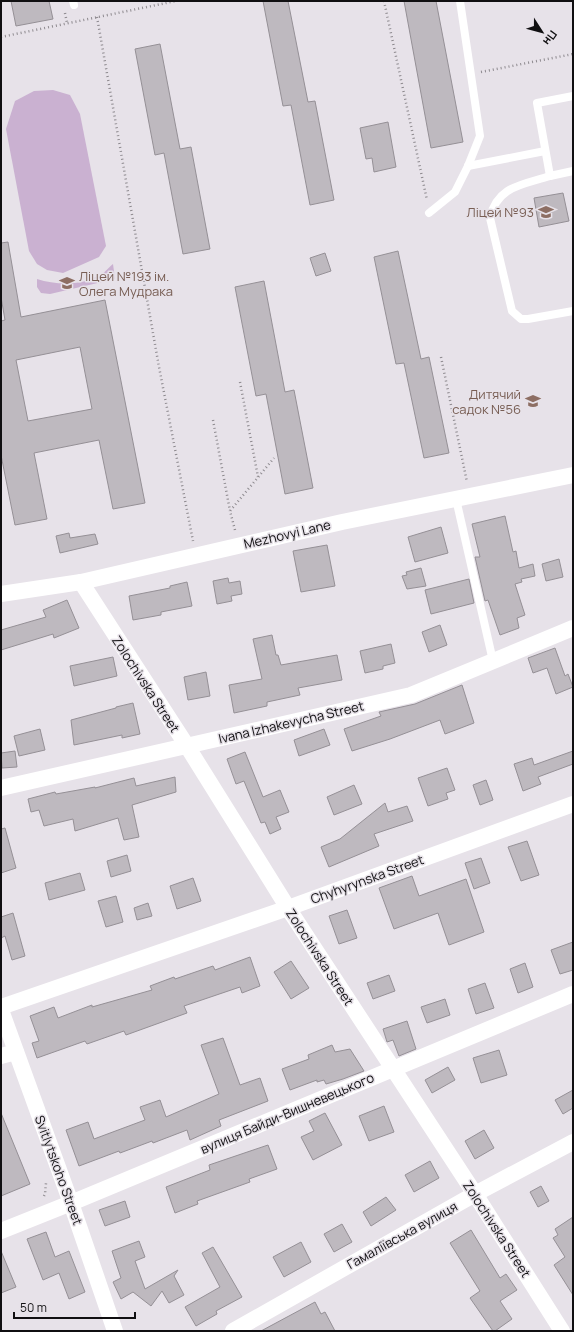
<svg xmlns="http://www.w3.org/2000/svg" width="574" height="1332" viewBox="0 0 574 1332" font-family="Manrope,sans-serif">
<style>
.green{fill:#cab1d1}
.building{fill:#beb9bf;stroke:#959096;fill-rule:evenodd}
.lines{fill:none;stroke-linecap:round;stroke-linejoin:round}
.path{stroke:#8e8a8f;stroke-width:2.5;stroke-dasharray:1 3;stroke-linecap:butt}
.lane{stroke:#fff;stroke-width:8}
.street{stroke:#fff;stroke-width:16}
.labels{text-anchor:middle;stroke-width:3;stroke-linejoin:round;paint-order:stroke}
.education-label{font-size:13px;fill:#785e54;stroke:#e7e2e9;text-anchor:end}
.street-label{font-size:13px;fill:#100f11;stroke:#e7e2e9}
</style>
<rect width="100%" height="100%" fill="#e7e2e9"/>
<!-- green -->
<g class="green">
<polygon points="53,90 70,95 80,114 106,246 99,257 63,273 47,270 37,264 29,251 6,129 15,101 34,91"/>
<path d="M113,264l2,15 -65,15 -9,-1 -4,-6v-8c19,6 43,7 61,-3 6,-2 10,-8 15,-12z"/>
</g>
<!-- building -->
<g class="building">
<polygon points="11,1 49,1 53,19 16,26"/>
<polygon points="263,1 288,1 308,102 315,101 334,200 310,205 291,105 283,106"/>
<polygon points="404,1 436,1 463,142 431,148"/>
<polygon points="160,44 180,149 191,147 210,249 183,254 164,153 155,155 135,49"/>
<polygon points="388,122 396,167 374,172 372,158 366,159 360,128"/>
<polygon points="563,193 569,221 539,227 534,198"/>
<path d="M8,242l13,75 84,-17 40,203 -32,6 -14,-69 -65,13 13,66 -32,6 -14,-70v-134l4,-1 -4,-23v-54zM80,347l12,62 -64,12 -12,-61z"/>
<polygon points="398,251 421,359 429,357 449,453 424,458 404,363 396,364 374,257"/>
<polygon points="325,253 331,271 316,276 310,258"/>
<polygon points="264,281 285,392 294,390 313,488 285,494 266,394 256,396 235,287"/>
<polygon points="505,516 513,552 516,551 519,568 533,564 535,576 521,579 522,582 515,584 525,615 517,618 519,628 500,635 488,600 485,601 475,557 480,557 472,524"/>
<polygon points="441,527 448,553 415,562 408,537"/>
<polygon points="69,533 70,538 95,534 98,544 60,553 56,536"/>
<polygon points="327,545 335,586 301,592 293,551"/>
<polygon points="559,559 563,577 546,581 542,564"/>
<polygon points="421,568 426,586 407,589 402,576 407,575 406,572"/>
<polygon points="228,578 229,583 240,581 242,594 231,596 232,601 217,604 213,581"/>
<polygon points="469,579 474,603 431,614 425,590"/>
<polygon points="187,582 192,606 161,612 161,615 133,620 129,596 170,588 170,586"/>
<polygon points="67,600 79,628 54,638 53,634 1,650 1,630 46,617 43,610"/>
<polygon points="440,625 447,645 429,652 422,632"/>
<polygon points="272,635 276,655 278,655 281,665 337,655 342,680 298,688 300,695 267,702 267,706 234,713 229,685 262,679 253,639"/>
<polygon points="391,644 395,663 383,666 383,669 365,673 360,651"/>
<polygon points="555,648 565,676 568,674 573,687 556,694 547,668 533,673 528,658"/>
<polygon points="113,657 117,676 74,686 70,666"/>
<polygon points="206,672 210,696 188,700 184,677"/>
<polygon points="462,685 474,723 445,734 440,720 390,739 352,751 344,729 381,716 379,712 415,704"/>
<polygon points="133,703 140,734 122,738 122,735 74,745 71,720 116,708 116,707"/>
<polygon points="40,729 45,750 19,756 14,736"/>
<polygon points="324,729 330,745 299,756 294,740"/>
<polygon points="15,751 17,767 2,768 1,753"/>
<polygon points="573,751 573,764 538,777 541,784 523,791 514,764 532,758 534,765"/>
<polygon points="245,752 263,797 280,790 289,812 276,817 281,829 270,834 265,822 261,823 244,781 236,784 227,759"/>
<polygon points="447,768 455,790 446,793 448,799 428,806 418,778"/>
<polygon points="175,777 176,792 132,805 139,837 124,840 118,818 75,831 73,819 44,826 39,810 31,812 28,799 55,792 56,794 95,787 95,788 134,778 136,786"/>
<polygon points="486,780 493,800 480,805 473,785"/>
<polygon points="354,785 362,804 334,815 327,797"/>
<polygon points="385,803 388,812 407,806 413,821 374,834 379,846 329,867 321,847 340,839"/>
<polygon points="5,828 16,868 1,873 1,829"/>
<polygon points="527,841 539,875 521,881 508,847"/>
<polygon points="127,855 131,871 111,877 107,861"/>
<polygon points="481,858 490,883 474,889 465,863"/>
<polygon points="80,873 85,890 49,900 45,883"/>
<polygon points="412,876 419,896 466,879 484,932 449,945 438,913 394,929 379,888"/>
<polygon points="193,878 201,901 177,909 170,886"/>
<polygon points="116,896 123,922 106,927 98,901"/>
<polygon points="148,903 152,916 137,920 134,908"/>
<polygon points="347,910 357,938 339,944 329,916"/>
<polygon points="13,913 25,956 12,960 5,936 1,938 1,917"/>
<polygon points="573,942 573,970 560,974 551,950"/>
<polygon points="250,957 260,986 242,993 240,987 184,1006 187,1013 126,1035 124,1031 87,1044 85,1041 37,1058 32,1043 39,1041 30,1016 54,1007 58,1018 92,1005 92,1007 152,990 150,986 174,977 175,979 213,966 215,970"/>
<polygon points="291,961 309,988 291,999 274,972"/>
<polygon points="525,963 533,987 518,993 510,969"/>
<polygon points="389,975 395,991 373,999 367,983"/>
<polygon points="485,983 494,1008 476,1014 468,989"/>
<polygon points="445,999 450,1015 427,1023 421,1007"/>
<polygon points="407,1021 416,1049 399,1056 393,1040 387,1042 383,1029"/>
<polygon points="223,1038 240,1085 260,1078 268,1101 219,1120 221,1126 190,1140 187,1130 153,1143 152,1141 120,1153 119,1151 79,1166 66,1130 88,1122 94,1139 145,1120 140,1107 160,1100 166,1117 219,1094 201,1045"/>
<polygon points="332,1045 335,1052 350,1049 364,1071 343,1079 326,1084 324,1080 317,1082 317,1080 290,1090 282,1069 309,1059 308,1055"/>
<polygon points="499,1050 507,1075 481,1083 473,1058"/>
<polygon points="448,1067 455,1080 432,1093 425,1080"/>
<polygon points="573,1090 573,1108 563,1114 555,1100"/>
<polygon points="384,1106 394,1132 369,1141 359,1116"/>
<polygon points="1,1113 30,1184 1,1196"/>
<polygon points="325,1113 342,1145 313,1160 301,1137 314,1131 309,1121"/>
<polygon points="484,1130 494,1148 475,1159 465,1141"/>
<polygon points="268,1145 277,1169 249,1179 250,1182 197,1201 198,1204 175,1213 166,1187 210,1170 209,1165"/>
<polygon points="430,1161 439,1178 414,1192 405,1175"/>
<polygon points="541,1186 549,1201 538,1207 530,1192"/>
<polygon points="386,1197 396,1210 371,1226 363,1212"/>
<polygon points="125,1201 130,1217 105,1226 99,1210"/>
<polygon points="573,1217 573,1295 554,1265 565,1257 553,1238 558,1235 555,1229"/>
<polygon points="342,1224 352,1242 334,1252 324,1234"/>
<polygon points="471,1230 500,1278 506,1274 517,1290 500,1301 512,1319 495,1331 493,1331 470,1298 480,1291 450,1243"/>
<polygon points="46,1232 55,1257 69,1251 85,1292 69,1299 59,1273 43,1280 27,1239"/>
<polygon points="139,1241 145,1257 135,1261 145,1289 178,1270 174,1276 184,1295 169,1303 162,1291 151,1306 133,1292 121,1299 113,1282 121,1278 112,1251"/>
<polygon points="301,1242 311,1262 284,1277 273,1257"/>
<polygon points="213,1247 242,1297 216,1311 217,1314 196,1326 185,1307 220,1287 202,1253"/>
<polygon points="1,1251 16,1287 1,1293"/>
<polygon points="315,1302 321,1314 325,1312 335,1331 261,1331"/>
</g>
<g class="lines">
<!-- path -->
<g class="path">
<polyline points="384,1 427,200"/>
<polyline points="65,13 67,23"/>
<polyline points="97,17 159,367 193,541"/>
<polyline points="1,37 176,1"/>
<polyline points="481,72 573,54"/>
<polyline points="441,357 467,482"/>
<polyline points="240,382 258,477"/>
<polyline points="213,420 230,511"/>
<polyline points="235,530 230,511 274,458"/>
<polyline points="44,1196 45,1194 46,1183"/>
</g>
<!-- lane -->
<g class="lane">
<polyline points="73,1 74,5"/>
<polyline points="573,96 537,103 550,176 573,171"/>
<polyline points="468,166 545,151"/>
<path d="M550,176c-28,9 -53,10 -60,42l22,93 9,8h7l45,-8"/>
<polyline points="429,213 455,192 468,166 480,136 460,1"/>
<polyline points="456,499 493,661"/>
</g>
<!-- street -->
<g class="street">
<polyline points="81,582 187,746 288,908 475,1194 562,1331"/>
<polyline points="1,594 81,582 342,522 573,475"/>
<polyline points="1,788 411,695 573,628"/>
<polyline points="1,1007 288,908 573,804"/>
<polyline points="1,1010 71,1203 115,1331"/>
<polyline points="1,1056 16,1052"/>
<polyline points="1,1231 71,1203 573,994"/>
<polyline points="233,1331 475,1194 573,1142"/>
</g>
</g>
<!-- icons -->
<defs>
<g id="school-bare" transform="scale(1.2)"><path d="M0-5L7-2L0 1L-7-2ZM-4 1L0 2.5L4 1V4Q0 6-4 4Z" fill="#8d6e63" stroke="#e7e2e9" stroke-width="2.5" paint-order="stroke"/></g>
</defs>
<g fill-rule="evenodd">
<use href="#school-bare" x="546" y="212"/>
<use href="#school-bare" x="67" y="283"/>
<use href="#school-bare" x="533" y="401"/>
</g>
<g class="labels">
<!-- education labels -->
<g class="education-label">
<text x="534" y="217">Ліцей №93</text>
<text x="79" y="281" text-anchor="start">Ліцей №193 ім.<tspan x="79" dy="15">Олега Мудрака</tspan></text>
<text x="521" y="399">Дитячий<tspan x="521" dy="15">садок №56</tspan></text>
</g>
<!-- street labels -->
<g class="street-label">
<text transform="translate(287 534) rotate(-13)" y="5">Mezhovyi Lane</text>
<text transform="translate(146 684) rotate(57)" y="5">Zolochivska Street</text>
<text transform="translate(291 722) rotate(-13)" y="5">Ivana Izhakevycha Street</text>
<text transform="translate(367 879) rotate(-20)" y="5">Chyhyrynska Street</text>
<text transform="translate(320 957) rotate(57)" y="5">Zolochivska Street</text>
<text transform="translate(287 1113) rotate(-23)" y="5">вулиця Байди-Вишневецького</text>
<text transform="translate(59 1170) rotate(70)" y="5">Svitlytskoho Street</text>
<text transform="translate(497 1229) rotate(57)" y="5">Zolochivska Street</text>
<text transform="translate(402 1235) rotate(-29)" y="5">Гамаліївська вулиця</text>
</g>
</g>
<!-- border -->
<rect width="574" height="1332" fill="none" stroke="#100f11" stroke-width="4"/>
<!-- north arrow -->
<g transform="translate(542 32) rotate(126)" stroke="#e7e2e9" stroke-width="3" paint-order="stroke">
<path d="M0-3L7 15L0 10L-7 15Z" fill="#100f11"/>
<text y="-6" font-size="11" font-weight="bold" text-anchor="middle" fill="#100f11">Пн</text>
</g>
<!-- scale -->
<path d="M14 1312v6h121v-6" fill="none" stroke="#100f11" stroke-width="2"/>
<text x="20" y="1312" font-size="12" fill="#100f11" stroke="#e7e2e9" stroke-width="3" paint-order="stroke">50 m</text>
</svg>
